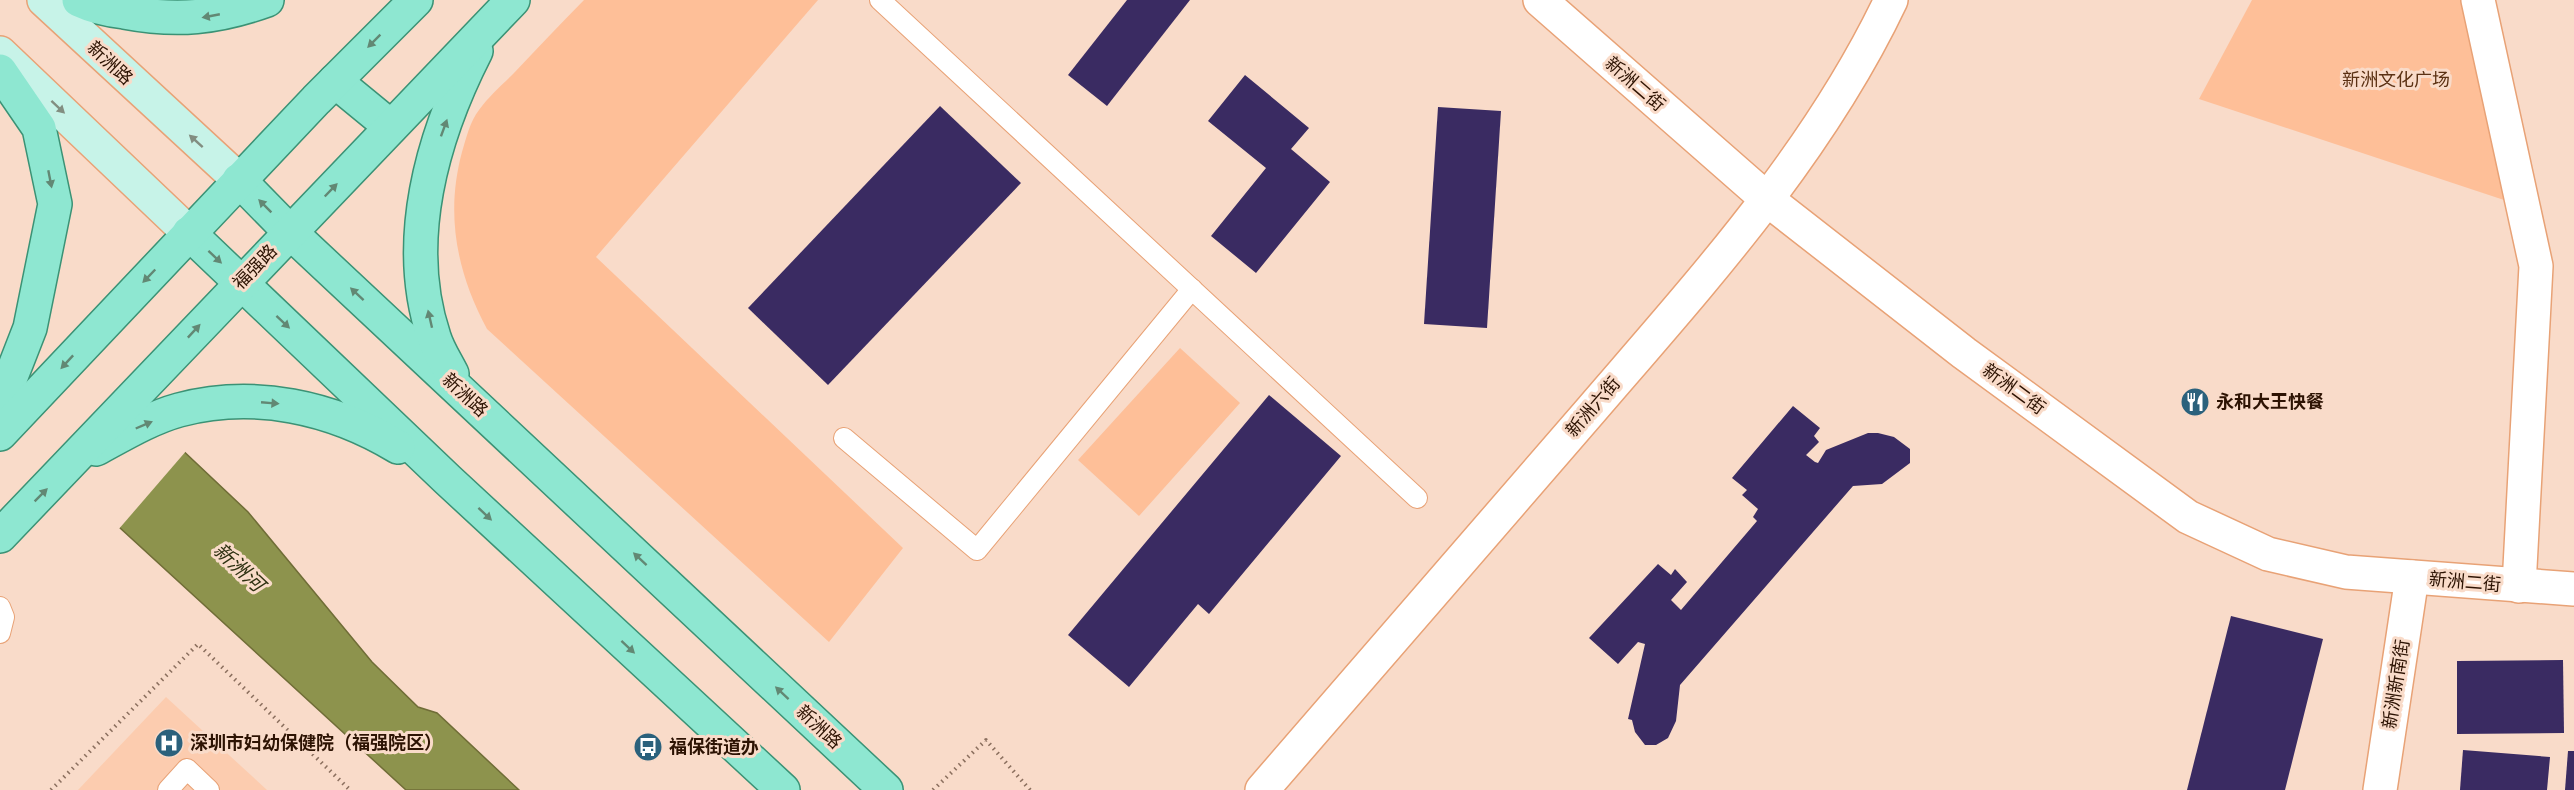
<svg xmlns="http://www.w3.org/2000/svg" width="2574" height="790" viewBox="0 0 2574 790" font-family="'PT Sans','Noto Sans SC',sans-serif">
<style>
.built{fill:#fcccaf}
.green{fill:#febf98}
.water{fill:#8d934d;stroke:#706d37;stroke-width:1.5}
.pier{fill:#f9dbc9}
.building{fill:#3a2b62}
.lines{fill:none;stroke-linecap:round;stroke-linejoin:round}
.service-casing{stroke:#e8a276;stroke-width:22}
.minor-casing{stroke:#e8a276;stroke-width:36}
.secondary-casing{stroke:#e8a276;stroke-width:36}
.primary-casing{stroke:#3b9275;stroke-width:36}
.path{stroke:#8b6f5e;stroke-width:4;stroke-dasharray:1.5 4.5;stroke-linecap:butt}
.service{stroke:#fff;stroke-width:20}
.minor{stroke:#fff;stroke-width:33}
.secondary{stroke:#c7f3e8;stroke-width:33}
.primary{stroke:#8ee7d1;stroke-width:33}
.oneway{fill:#628874}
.oneway2{fill:#828e81}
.labels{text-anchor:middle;stroke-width:6;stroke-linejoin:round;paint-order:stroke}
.street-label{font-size:18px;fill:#2d1303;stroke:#f9dbc9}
.park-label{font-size:18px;fill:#5b3113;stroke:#f9dbc9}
.poi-label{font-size:18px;font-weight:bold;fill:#2d1303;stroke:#f9dbc9;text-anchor:start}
.water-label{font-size:20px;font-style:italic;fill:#2e3011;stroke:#f9dbc9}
</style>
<rect width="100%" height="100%" fill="#f9dbc9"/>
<!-- built -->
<polygon class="built" points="166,697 267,790 78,790"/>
<!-- green -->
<g class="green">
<path d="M584,0h234l-222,257 307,291 -74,94 -342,-313c-30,-56 -42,-114 -25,-177 4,-13 8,-31 17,-42 10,-14 23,-25 35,-37 23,-24 46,-49 70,-73z"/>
<polygon points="2252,0 2462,0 2504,200 2199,99"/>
<polygon points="1180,348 1240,403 1139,516 1078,460"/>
</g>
<!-- water -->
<polygon class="water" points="0,278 248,512 372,662 418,707 437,713 519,790 406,790 0,418"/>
<!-- pier -->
<polygon class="pier" points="0,275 187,450 118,530 0,422"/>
<!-- building -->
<g class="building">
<polygon points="1127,0 1190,0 1107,106 1068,75"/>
<polygon points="1245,75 1309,128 1291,149 1330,182 1256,273 1211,236 1266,168 1208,121"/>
<polygon points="940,106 1021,183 828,385 748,308"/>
<polygon points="1438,107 1501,111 1487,328 1424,324"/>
<polygon points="1269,395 1341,456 1209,614 1198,604 1129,687 1068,635"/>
<polygon points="1793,406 1820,428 1814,436 1819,442 1806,455 1815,462 1818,463 1826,450 1868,433 1878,433 1894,437 1910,449 1910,463 1882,484 1853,486 1680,685 1676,721 1668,738 1656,745 1645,745 1635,732 1632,720 1628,719 1645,644 1638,642 1618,664 1589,638 1658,564 1671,575 1675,569 1687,582 1671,600 1681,610 1757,521 1753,517 1758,509 1742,495 1747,490 1732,478"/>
<polygon points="2231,616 2323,639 2285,790 2187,790"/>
<polygon points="2563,660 2564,733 2457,734 2457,661"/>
<polygon points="2463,750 2550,757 2547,790 2460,790"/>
<polygon points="2568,751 2574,751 2574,790 2565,790"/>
</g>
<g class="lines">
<!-- service casing -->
<g class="service-casing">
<g id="service">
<polyline points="880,0 1417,498"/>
<polyline points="844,438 977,550 1192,289"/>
<polyline points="0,607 4,617 0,633"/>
<polyline points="168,790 187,769 209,790"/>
</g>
</g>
<!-- minor casing -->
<g class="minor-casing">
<g id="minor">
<polyline points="1540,0 1768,200 1964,353 2188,517 2268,554 2346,572 2574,589"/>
<polyline points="2478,0 2536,266 2519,586"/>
<path d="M1262,790c110,-127 220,-254 330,-381 110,-128 226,-255 299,-409"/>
<polyline points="2380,790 2412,577"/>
</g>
</g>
<!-- secondary casing -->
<g class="secondary-casing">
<g id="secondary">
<polyline points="44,0 239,180"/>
<polyline points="0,53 189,233"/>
</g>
</g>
<!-- primary casing -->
<g class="primary-casing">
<g id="primary">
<path d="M79,0c15,7 29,10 45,12 53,10 93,6 143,-12"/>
<polyline points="0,71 39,128 55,204 30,328 0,405"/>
<polyline points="335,81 391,127"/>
<polyline points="239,180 290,232 886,790"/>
<polyline points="189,233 448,480 783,790"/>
<path d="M452,374c-6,-12 -14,-24 -18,-37 -32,-95 -2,-200 42,-286"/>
<polyline points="0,434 316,100 416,0"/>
<path d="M96,449c26,-14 54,-31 83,-39 75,-20 153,-3 219,37"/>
<polyline points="0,536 513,0"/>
</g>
</g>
<!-- path -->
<g class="path">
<polyline points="51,790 198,644 350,790"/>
<polyline points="933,790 986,740 1030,790"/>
</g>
<!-- service -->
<use href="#service" class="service"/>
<!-- minor -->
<use href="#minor" class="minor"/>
<!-- secondary -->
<use href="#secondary" class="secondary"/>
<!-- primary -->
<use href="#primary" class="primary"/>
</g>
<!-- one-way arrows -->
<defs><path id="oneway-solid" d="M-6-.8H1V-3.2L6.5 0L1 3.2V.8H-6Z" transform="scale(1.5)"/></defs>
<g class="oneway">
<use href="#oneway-solid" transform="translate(211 16) rotate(169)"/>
<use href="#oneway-solid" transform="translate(374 41) rotate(135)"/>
<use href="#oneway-solid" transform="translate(444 128) rotate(-70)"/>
<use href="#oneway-solid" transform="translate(50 179) rotate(79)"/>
<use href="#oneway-solid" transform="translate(331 190) rotate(-46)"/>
<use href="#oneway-solid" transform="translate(265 206) rotate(-135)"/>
<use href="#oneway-solid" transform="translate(215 257) rotate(43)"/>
<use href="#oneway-solid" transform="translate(149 276) rotate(134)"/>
<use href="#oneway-solid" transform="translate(357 294) rotate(-137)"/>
<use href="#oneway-solid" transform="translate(430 319) rotate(-103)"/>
<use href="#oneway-solid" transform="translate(283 322) rotate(43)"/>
<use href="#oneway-solid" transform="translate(194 331) rotate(-47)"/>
<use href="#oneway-solid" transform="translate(67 362) rotate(133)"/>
<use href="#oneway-solid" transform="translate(270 403) rotate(5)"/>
<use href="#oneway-solid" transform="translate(144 425) rotate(-23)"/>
<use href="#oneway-solid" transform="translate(41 495) rotate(-45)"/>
<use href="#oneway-solid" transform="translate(485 514) rotate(43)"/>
<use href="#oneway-solid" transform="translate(640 559) rotate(-137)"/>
<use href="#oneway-solid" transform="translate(628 647) rotate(43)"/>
<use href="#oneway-solid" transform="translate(782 693) rotate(-137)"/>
</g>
<g class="oneway2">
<use href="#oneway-solid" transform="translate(58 107) rotate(43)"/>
<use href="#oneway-solid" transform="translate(196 141) rotate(-138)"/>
</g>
<!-- icons -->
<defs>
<g id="restaurant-disc" transform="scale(1.5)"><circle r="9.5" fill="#2b617c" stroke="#f9dbc9"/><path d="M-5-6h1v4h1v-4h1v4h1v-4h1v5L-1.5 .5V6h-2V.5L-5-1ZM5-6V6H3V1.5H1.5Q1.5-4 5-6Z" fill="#fff"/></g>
<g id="hospital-disc" transform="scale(1.5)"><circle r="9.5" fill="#2b617c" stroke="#f9dbc9"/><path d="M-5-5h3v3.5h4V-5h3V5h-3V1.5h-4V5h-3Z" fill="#fff"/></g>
<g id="bus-disc" transform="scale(1.5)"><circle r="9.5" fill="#2b617c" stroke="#f9dbc9"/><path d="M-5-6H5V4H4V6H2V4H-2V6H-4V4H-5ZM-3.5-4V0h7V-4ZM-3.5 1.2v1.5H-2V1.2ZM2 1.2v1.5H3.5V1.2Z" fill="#fff"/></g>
</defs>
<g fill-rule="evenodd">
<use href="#restaurant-disc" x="2195" y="402"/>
<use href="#hospital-disc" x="169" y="743"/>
<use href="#bus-disc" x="648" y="747"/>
</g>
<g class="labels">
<!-- street labels -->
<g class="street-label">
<text transform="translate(110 63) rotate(43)" y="6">新洲路</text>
<text transform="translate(1635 84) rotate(41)" y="6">新洲二街</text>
<text transform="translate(255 267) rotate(-46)" y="6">福强路</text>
<text transform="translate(2014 389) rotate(36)" y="6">新洲二街</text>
<text transform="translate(465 395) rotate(43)" y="6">新洲路</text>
<text transform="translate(1593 407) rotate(-49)" y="6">新洲六街</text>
<text transform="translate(2465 582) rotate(5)" y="6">新洲二街</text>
<text transform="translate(2396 684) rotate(-81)" y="6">新洲新南街</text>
<text transform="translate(819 727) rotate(43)" y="6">新洲路</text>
</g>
<!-- park labels -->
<g class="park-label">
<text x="2396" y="86">新洲文化广场</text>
</g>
<!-- poi labels -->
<g class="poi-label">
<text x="2216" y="408">永和大王快餐</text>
<text x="190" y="749">深圳市妇幼保健院（福强院区）</text>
<text x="669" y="753">福保街道办</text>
</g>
<!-- water labels -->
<g class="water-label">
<text transform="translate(239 567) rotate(43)" y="7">新洲河</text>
</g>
</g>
</svg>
